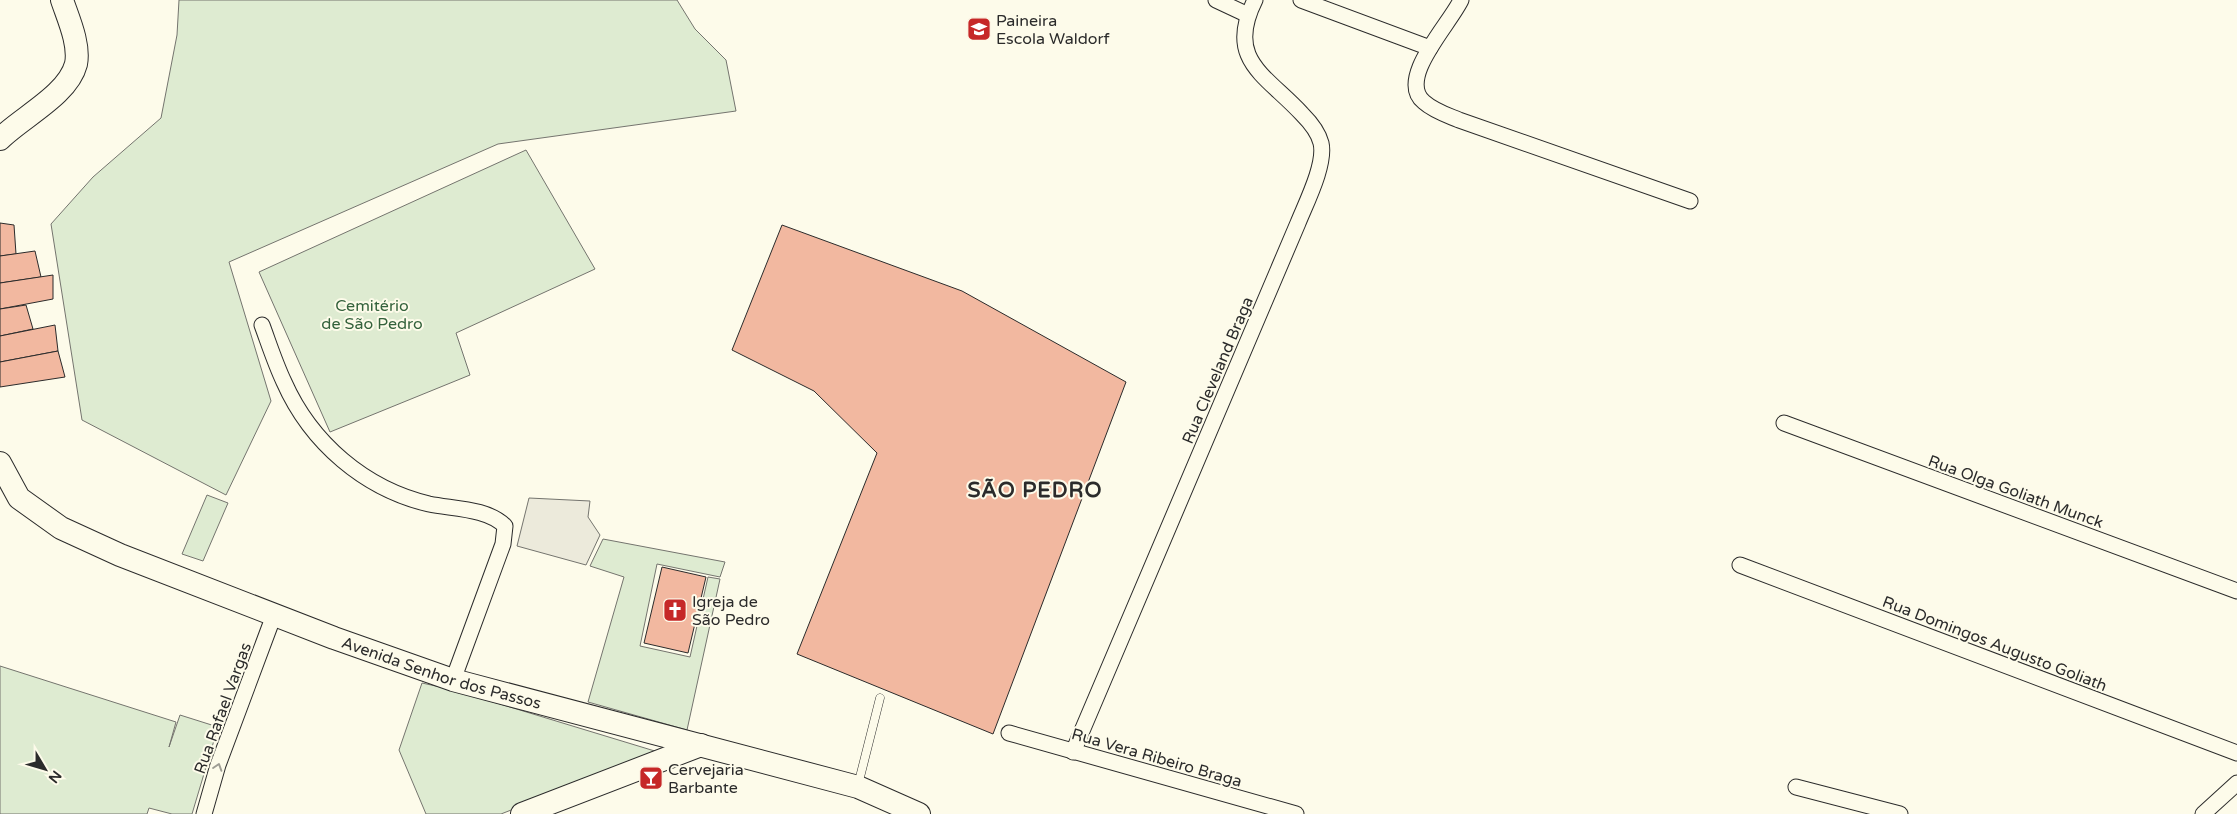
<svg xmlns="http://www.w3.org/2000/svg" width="2237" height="814" viewBox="0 0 2237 814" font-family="'Varela Round',sans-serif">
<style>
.green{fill:#deebd1;stroke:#74746e}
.parking{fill:#eceadb;stroke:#74746e}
.building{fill:#f2b8a0;stroke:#2b2b2b}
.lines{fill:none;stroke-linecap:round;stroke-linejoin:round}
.lane-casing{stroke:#2b2b2b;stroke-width:9}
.street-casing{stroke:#2b2b2b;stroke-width:17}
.secondary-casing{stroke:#2b2b2b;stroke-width:24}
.lane{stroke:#fdfbea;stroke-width:8}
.street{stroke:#fdfbea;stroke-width:15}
.secondary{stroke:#fdfbea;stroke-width:22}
.oneway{stroke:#9e9d94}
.labels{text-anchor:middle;stroke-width:4;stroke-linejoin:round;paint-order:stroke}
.poi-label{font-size:16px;fill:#2b2b2b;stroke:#fdfbea;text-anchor:start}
.park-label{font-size:16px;fill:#34623c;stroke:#fdfbea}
.street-label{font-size:16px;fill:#2b2b2b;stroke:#fdfbea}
.district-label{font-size:21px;font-weight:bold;letter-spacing:1px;fill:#2b2b2b;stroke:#fdfbea}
</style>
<rect width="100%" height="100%" fill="#fdfbea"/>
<!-- green -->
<g class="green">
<polygon points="179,0 677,0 695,29 726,60 736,111 498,144 229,262 271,401 226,495 82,420 51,224 93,177 161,118 177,35"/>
<polygon points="526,150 595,269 456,333 470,375 330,432 259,272"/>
<polygon points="207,495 228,503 203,561 182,554"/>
<polygon points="603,539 725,562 720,577 657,564 640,646 690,657 708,577 720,579 687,730 588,702 624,577 590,566"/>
<polygon points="0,666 176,722 169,747 180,715 218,727 192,814 172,814 149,808 147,814 0,814"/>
<polygon points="422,683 454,690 658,752 501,814 426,814 399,750"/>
</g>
<!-- parking -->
<polygon class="parking" points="529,498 590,501 588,517 600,535 586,565 517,546"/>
<!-- building -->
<g class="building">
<polygon points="0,223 14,225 16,254 0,256"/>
<polygon points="782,225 962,291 1126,382 993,734 797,654 877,453 814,391 732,350"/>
<polygon points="35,251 41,277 0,283 0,256"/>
<polygon points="53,275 53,299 0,309 0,283"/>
<polygon points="26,305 33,329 0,336 0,309"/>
<polygon points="55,325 58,351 0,362 0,336"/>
<polygon points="58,351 65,377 0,387 0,362"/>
<polygon points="662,567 706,577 688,653 644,643"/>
</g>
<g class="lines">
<!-- lane casing -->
<g class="lane-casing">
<polyline id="lane" points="858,785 880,698"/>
</g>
<!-- street casing -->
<g class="street-casing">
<g id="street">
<polyline points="1216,0 1248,15"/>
<polyline points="1301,0 1430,48"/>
<path d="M1461,0c-11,24 -65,79 -37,102 10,9 23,13 35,18l231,81"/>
<path d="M262,325c7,19 13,38 22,57 27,61 81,107 145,122 24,5 58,4 76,22l-2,18 -50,136"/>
<polyline points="1784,423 2237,591"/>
<polyline points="1740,565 2237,753"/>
<polyline points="1009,733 1296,814"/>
<path d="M1073,752l225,-529c8,-20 28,-59 23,-80 -3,-12 -11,-21 -19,-29 -36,-39 -77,-54 -47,-114"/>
<polyline points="1796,787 1900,814"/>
<polyline points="204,814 218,765 274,615"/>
<polyline points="2203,814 2237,783"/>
</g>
</g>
<!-- secondary casing -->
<g class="secondary-casing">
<g id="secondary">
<path d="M0,139c22,-22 68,-44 76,-75 4,-20 -8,-46 -14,-64"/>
<path id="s1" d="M0,463l19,35 42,30 59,27 214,83 119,42 405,107 61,27"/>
<polyline points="522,814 701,745"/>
</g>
</g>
<!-- lane -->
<use href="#lane" class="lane"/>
<!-- street -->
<use href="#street" class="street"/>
<!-- secondary -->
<use href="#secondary" class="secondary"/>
</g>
<!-- one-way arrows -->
<defs><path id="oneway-chevron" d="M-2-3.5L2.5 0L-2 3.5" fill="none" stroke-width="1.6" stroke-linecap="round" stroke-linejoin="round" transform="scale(1.25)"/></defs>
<use class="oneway" href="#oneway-chevron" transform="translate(218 767) rotate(-72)"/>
<!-- icons -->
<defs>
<g id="school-square" transform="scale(1.25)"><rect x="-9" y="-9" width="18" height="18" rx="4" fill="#c62828" stroke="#fdfbea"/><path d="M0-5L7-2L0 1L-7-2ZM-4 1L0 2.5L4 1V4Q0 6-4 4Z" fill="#fff"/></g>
<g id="church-square" transform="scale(1.25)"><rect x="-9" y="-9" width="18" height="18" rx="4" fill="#c62828" stroke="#fdfbea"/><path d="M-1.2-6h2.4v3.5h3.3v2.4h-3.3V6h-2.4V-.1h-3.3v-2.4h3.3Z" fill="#fff"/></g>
<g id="bar-square" transform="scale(1.25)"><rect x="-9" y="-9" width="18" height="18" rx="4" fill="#c62828" stroke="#fdfbea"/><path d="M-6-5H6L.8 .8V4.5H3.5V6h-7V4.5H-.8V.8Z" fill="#fff"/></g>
</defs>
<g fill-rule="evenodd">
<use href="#school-square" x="979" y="29"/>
<use href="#church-square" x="675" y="610"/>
<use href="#bar-square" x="651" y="778"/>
</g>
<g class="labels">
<!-- poi labels -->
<g class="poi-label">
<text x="996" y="26">Paineira<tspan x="996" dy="18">Escola Waldorf</tspan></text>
<text x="692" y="607">Igreja de<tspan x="692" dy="18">São Pedro</tspan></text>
<text x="668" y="775">Cervejaria<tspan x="668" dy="18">Barbante</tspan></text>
</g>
<!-- park labels -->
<g class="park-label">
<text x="372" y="311">Cemitério<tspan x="372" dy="18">de São Pedro</tspan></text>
</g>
<!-- street labels -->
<g class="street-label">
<text transform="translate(1217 370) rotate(-67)" y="6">Rua Cleveland Braga</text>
<text transform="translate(2016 491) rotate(20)" y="6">Rua Olga Goliath Munck</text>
<text transform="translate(1995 643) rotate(21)" y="6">Rua Domingos Augusto Goliath</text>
<text dy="6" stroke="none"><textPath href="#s1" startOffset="499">Avenida Senhor dos Passos</textPath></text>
<text transform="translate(222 708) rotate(-70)" y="6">Rua Rafael Vargas</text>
<text transform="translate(1157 757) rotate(16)" y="6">Rua Vera Ribeiro Braga</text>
</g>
<!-- district labels -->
<g class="district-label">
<text x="1035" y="497">SÃO PEDRO</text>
</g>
</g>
<!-- north arrow -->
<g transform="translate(45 769) rotate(128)" stroke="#fdfbea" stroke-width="4" paint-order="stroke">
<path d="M0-4L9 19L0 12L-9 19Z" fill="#2b2b2b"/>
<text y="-8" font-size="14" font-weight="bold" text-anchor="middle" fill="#2b2b2b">N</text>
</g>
</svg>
